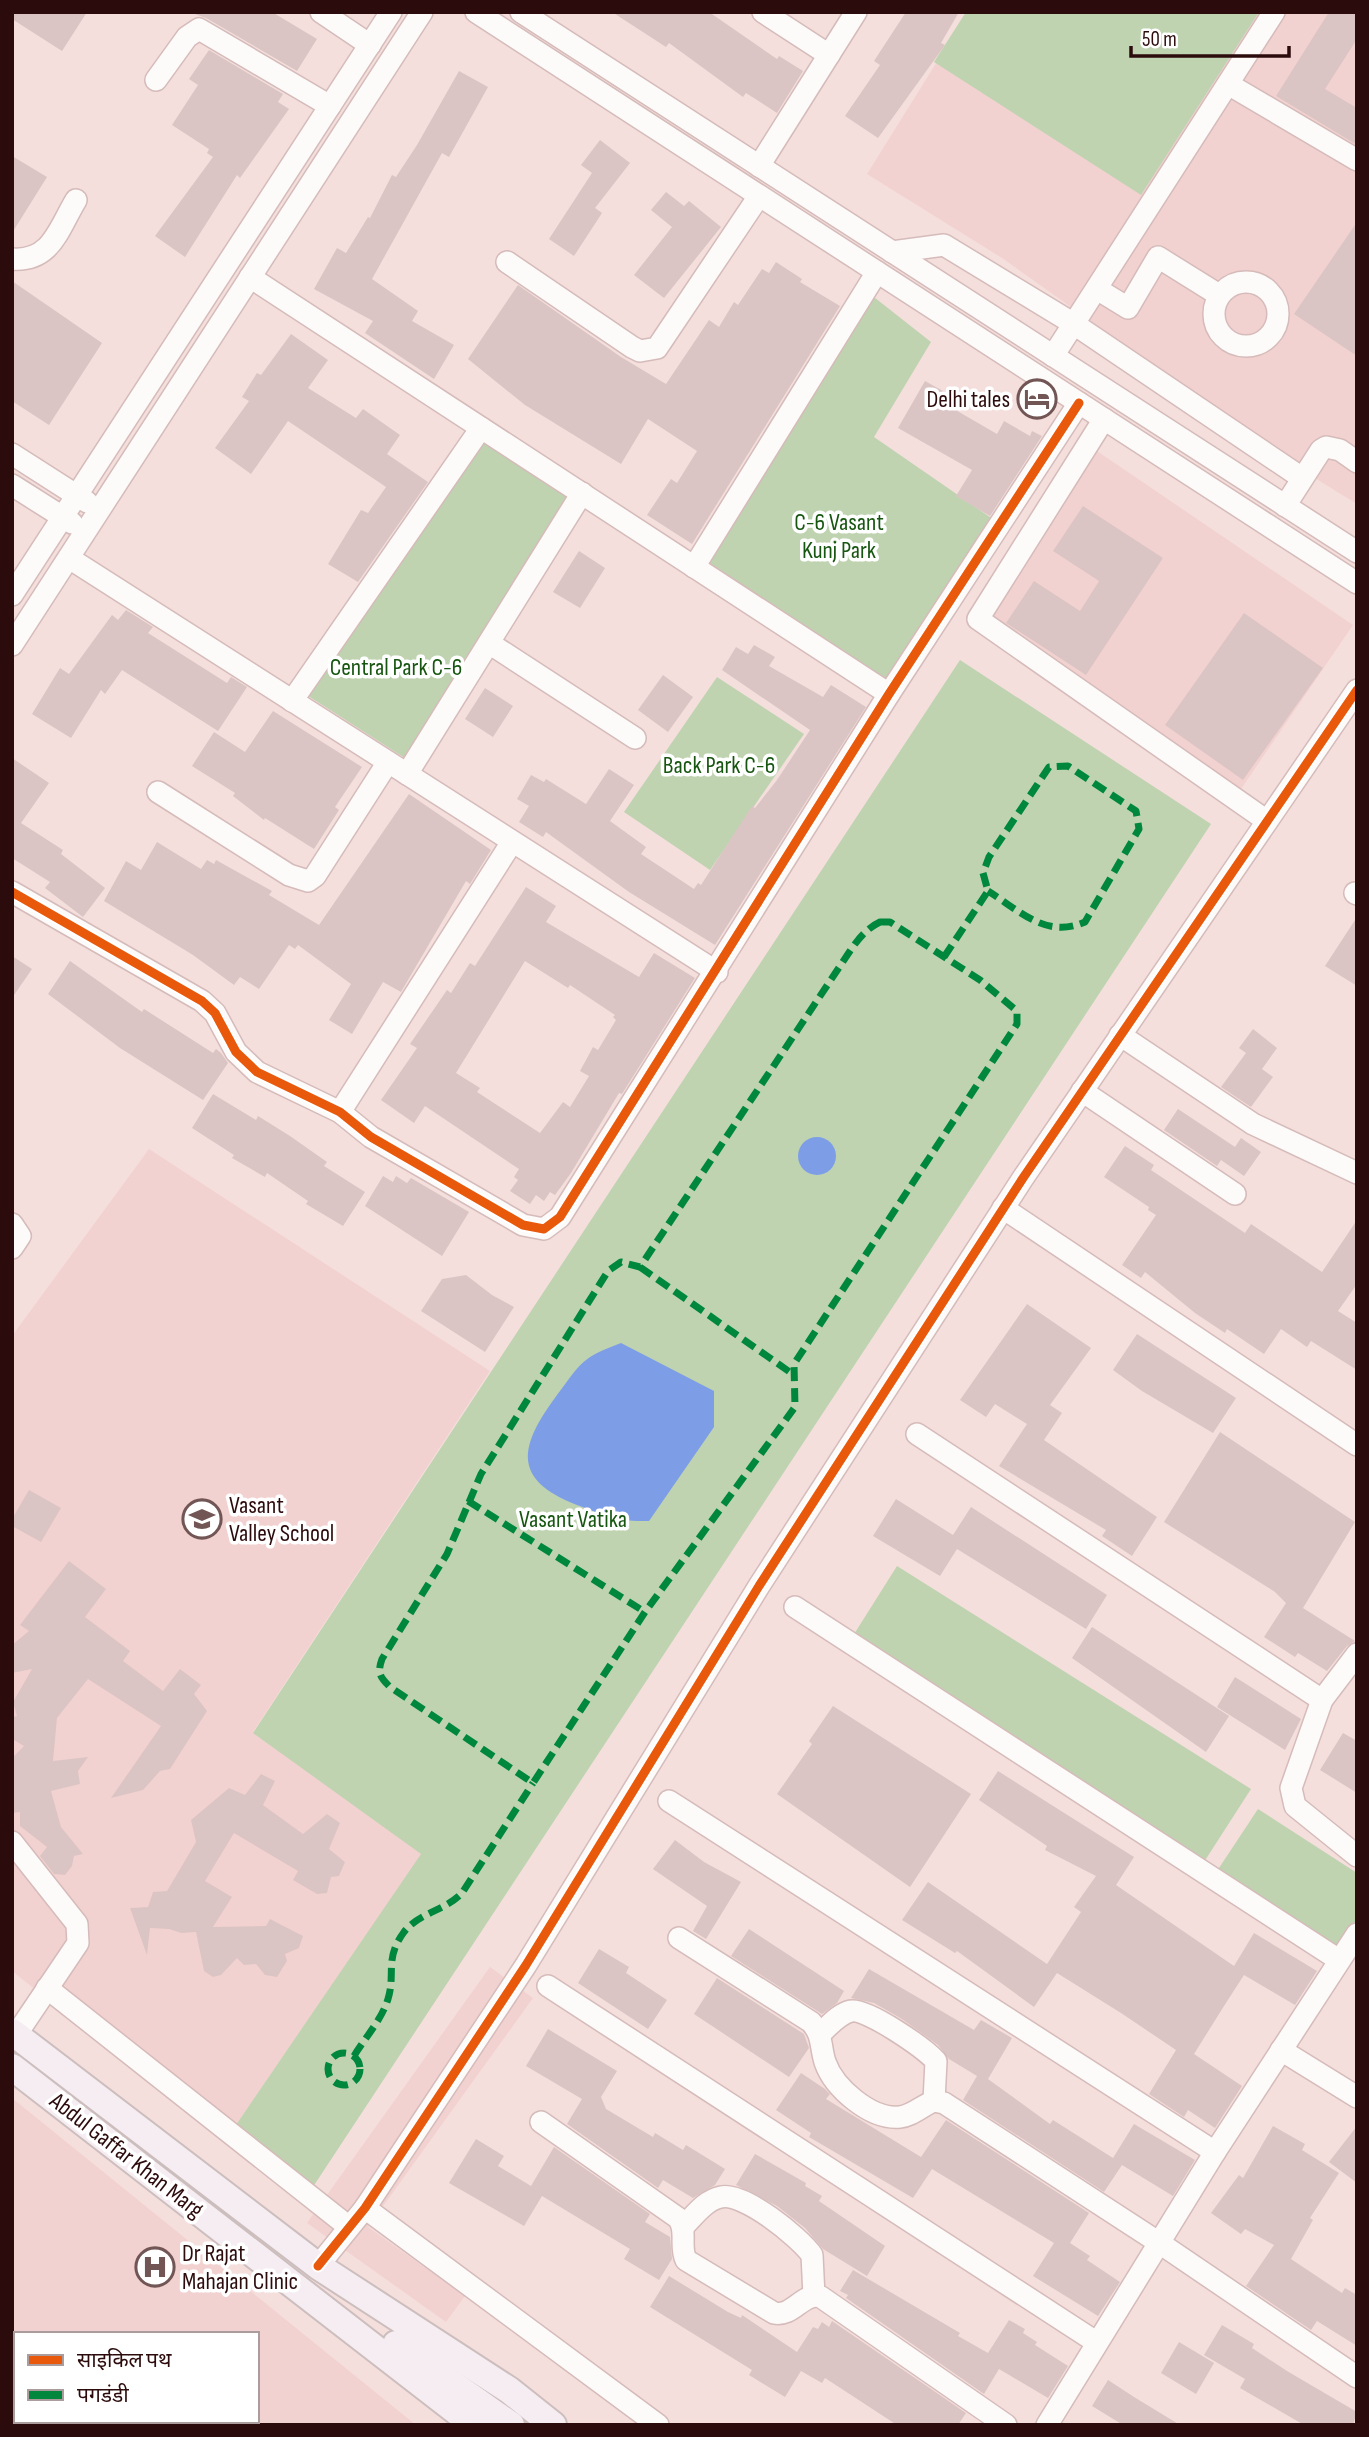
<svg xmlns="http://www.w3.org/2000/svg" width="1369" height="2437" viewBox="0 0 1369 2437" font-family="'Sofia Sans Condensed','Noto Sans Devanagari',sans-serif">
<style>
.built{fill:#f2d2d0;fill-rule:evenodd}
.green{fill:#bfd3b0}
.water{fill:#7d9ee6}
.building{fill:#dbc5c4;fill-rule:evenodd}
.lines{fill:none;stroke-linecap:round;stroke-linejoin:round}
.minor-casing{stroke:#d5bbb9;stroke-width:24}
.major-casing{stroke:#cdbebe;stroke-width:30}
.minor{stroke:#fdfafa;stroke-width:21}
.major{stroke:#f5edf2;stroke-width:26}
.quiet{stroke:#00873e;stroke-width:7;stroke-dasharray:14 7;stroke-linecap:butt}
.cycleway-casing{stroke:#fff;stroke-width:13}
.cycleway{stroke:#e8590c;stroke-width:9}
.labels{text-anchor:middle;stroke-width:7;stroke-linejoin:round;paint-order:stroke}
.poi-label{font-size:24px;fill:#2c0b0c;stroke:#fff;text-anchor:start}
.park-label{font-size:24px;fill:#175610;stroke:#fff}
.street-label{font-size:24px;fill:#2c0b0c;stroke:#fff}
</style>
<rect width="100%" height="100%" fill="#f4dfdd"/>
<!-- built -->
<g class="built">
<polygon points="968,12 1357,12 1357,504 1292,464 1002,258 867,174"/>
<polygon points="1094,449 1353,625 1241,789 982,613"/>
<polygon points="149,1149 490,1371 253,1732 422,1854 225,2141 12,1971 12,1336"/>
<polygon points="490,1967 533,1998 368,2227 465,2296 446,2322 307,2223"/>
<path d="M12,2098l404,327h-404zM16,2334h241v87h-241z"/>
</g>
<!-- green -->
<g class="green">
<polygon points="966,12 1259,12 1141,195 934,62"/>
<polygon points="865,290 931,342 874,437 1000,524 894,686 694,567"/>
<polygon points="481,428 582,493 411,762 302,692"/>
<polygon points="960,660 1211,824 305,2199 225,2141 421,1854 253,1733"/>
<polygon points="717,677 804,734 710,870 624,812"/>
<polygon points="897,1566 1251,1789 1204,1862 851,1639"/>
<polygon points="1258,1809 1357,1873 1357,1925 1338,1954 1215,1874"/>
</g>
<!-- water -->
<g class="water">
<circle cx="817" cy="1156" r="19"/>
<path d="M621,1343l93,48v36l-65,94c-32,1 -43,-5 -72,-16 -67,-26 -57,-60 -20,-110 25,-33 24,-37 64,-52z"/>
</g>
<!-- building -->
<g class="building">
<polygon points="12,12 87,12 62,51 12,19"/>
<polygon points="189,12 272,12 317,39 297,71 206,18"/>
<polygon points="612,12 709,12 777,59 779,56 803,71 777,113 746,93 743,97 669,43 666,47"/>
<polygon points="906,12 959,12 941,43 945,45 878,138 845,116 880,65 874,61"/>
<polygon points="1329,12 1357,12 1357,39 1325,89 1357,108 1357,145 1276,96"/>
<polygon points="209,50 283,94 278,102 289,109 240,178 237,175 185,257 155,236 213,157 207,153 209,149 172,125 198,85 189,79"/>
<polygon points="459,71 488,87 449,157 442,153 372,279 418,311 412,321 454,345 434,379 365,333 373,321 314,289 337,248 346,253 368,217 370,218 392,175 396,177 417,145"/>
<polygon points="600,140 630,163 595,208 602,213 574,256 549,239 592,173 581,165"/>
<polygon points="12,156 47,177 12,233"/>
<polygon points="666,192 684,206 689,201 721,227 664,298 634,275 672,227 651,210"/>
<polygon points="1357,222 1357,356 1294,314"/>
<polygon points="776,262 802,279 800,282 840,306 692,544 647,515 671,479 677,483 697,451 648,419 621,464 525,405 468,359 518,285 621,357 666,384 709,320 719,327 734,302 738,305 762,269 769,273"/>
<polygon points="12,281 102,343 49,425 12,401"/>
<polygon points="291,334 328,360 308,388 356,418 363,409 400,435 387,454 428,482 358,582 328,564 361,510 368,513 386,487 288,421 251,474 215,448 249,401 242,397 257,373 261,375"/>
<polygon points="925,381 952,396 947,405 997,434 1004,421 1030,436 1032,431 1042,436 990,516 956,496 972,470 898,428"/>
<polygon points="1083,506 1163,558 1086,675 1006,623 1034,581 1080,611 1099,581 1053,551"/>
<polygon points="579,551 605,568 580,608 553,592"/>
<polygon points="126,610 153,627 148,633 227,683 231,677 247,687 218,731 122,670 105,694 101,690 71,738 32,714 60,668 69,674 112,615 118,620"/>
<polygon points="1244,613 1323,668 1243,780 1165,725"/>
<polygon points="754,645 775,657 769,666 823,697 831,685 866,707 715,945 629,892 546,832 543,837 519,822 529,806 517,799 531,775 544,782 546,779 586,804 609,769 634,785 610,821 646,847 641,854 694,889 698,883 701,885 752,806 755,808 777,780 810,730 722,670 736,647 748,654"/>
<polygon points="663,675 693,697 668,732 638,710"/>
<polygon points="485,688 513,706 493,737 465,719"/>
<polygon points="273,711 362,767 335,807 339,810 314,849 265,818 264,820 233,796 235,793 192,766 214,732 245,752"/>
<polygon points="12,758 49,783 21,823 63,850 61,854 105,888 83,917 45,888 50,882 12,858"/>
<polygon points="409,794 491,850 470,884 466,881 401,992 383,982 352,1034 329,1020 351,984 298,945 295,949 289,945 259,989 240,977 234,985 193,955 104,901 126,861 141,870 157,842 201,869 207,860 214,864 216,860 272,891 269,895 319,925"/>
<path d="M526,887l30,19 -10,16 93,55 15,-24 41,25 -73,116 -3,-1 -48,80 -16,22 -5,-3 -6,9 -8,-6 -6,9 -20,-13 8,-11 -4,-3 5,-8 -94,-63 -11,17 -33,-23 36,-52 -7,-4 37,-54 4,3 19,-30 5,3zM525,961l43,27 2,-3 45,30 -2,2 3,3 -18,30 -5,-3 -13,24 9,5 -19,31 -7,-5 -23,31 -63,-41 3,-4 -24,-15z"/>
<polygon points="1357,917 1357,986 1325,966"/>
<polygon points="12,956 32,969 12,998"/>
<polygon points="70,961 142,1012 144,1009 213,1053 216,1049 221,1053 228,1063 203,1100 120,1048 48,994"/>
<polygon points="1253,1029 1277,1048 1262,1069 1273,1077 1251,1107 1221,1087 1246,1053 1239,1048"/>
<polygon points="213,1094 256,1120 258,1116 290,1136 327,1162 324,1166 365,1192 343,1226 306,1204 308,1201 267,1173 265,1177 232,1158 234,1155 192,1128"/>
<polygon points="1178,1109 1235,1147 1241,1138 1261,1152 1244,1176 1221,1160 1217,1166 1164,1130"/>
<polygon points="1125,1146 1154,1165 1151,1170 1245,1233 1251,1224 1322,1272 1357,1220 1357,1284 1338,1311 1357,1323 1357,1370 1311,1341 1307,1347 1281,1329 1264,1354 1227,1329 1225,1333 1195,1313 1145,1272 1141,1278 1122,1265 1156,1215 1148,1210 1149,1207 1104,1177"/>
<polygon points="383,1176 393,1182 396,1176 407,1183 411,1178 469,1212 442,1256 365,1206"/>
<polygon points="466,1275 492,1295 514,1307 485,1352 421,1311 442,1279"/>
<polygon points="1027,1304 1091,1348 1050,1405 1062,1413 1044,1440 1157,1517 1132,1556 1102,1536 1106,1530 999,1466 1027,1424 995,1404 986,1417 960,1400"/>
<polygon points="1137,1334 1236,1398 1213,1433 1142,1391 1113,1370"/>
<polygon points="1220,1432 1355,1522 1303,1608 1355,1641 1347,1646 1327,1671 1298,1653 1295,1657 1264,1637 1286,1603 1275,1592 1164,1522"/>
<polygon points="29,1490 61,1508 41,1542 12,1526 12,1519"/>
<polygon points="896,1499 953,1535 971,1507 1107,1595 1086,1629 957,1549 940,1576 873,1536"/>
<polygon points="69,1561 106,1589 85,1617 130,1651 123,1661 163,1691 180,1669 201,1685 194,1694 207,1711 170,1769 160,1771 143,1790 111,1798 161,1726 88,1679 57,1718 53,1761 88,1757 78,1771 80,1784 51,1791 61,1827 83,1854 74,1856 72,1866 65,1875 54,1874 40,1856 47,1847 20,1826 20,1812 12,1813 12,1758 24,1746 12,1739 12,1717 17,1716 13,1702 32,1669 12,1673 12,1645 29,1631 20,1625"/>
<polygon points="1092,1627 1229,1716 1206,1752 1072,1658"/>
<polygon points="1235,1677 1301,1719 1285,1750 1217,1707"/>
<polygon points="833,1706 971,1794 910,1887 777,1794 812,1744 809,1741"/>
<polygon points="1343,1733 1357,1741 1357,1793 1320,1770"/>
<polygon points="998,1771 1134,1857 1116,1885 1234,1966 1254,1933 1317,1971 1295,2005 1244,1975 1224,2006 1194,2054 1242,2086 1215,2128 1188,2110 1184,2117 1149,2094 1176,2050 1121,2013 1057,1973 1034,2007 957,1951 955,1953 902,1920 928,1882 1047,1964 1081,1912 1074,1907 1096,1876 1045,1850 1047,1846 979,1800"/>
<polygon points="261,1774 275,1781 263,1805 303,1834 327,1814 340,1823 329,1849 345,1862 339,1876 331,1877 327,1893 317,1894 293,1880 298,1871 234,1833 205,1881 232,1897 213,1927 266,1926 270,1919 303,1936 299,1948 285,1954 287,1961 277,1977 265,1975 256,1964 244,1965 237,1958 221,1975 213,1977 204,1971 196,1932 181,1933 169,1929 150,1928 147,1955 130,1908 148,1907 153,1892 167,1891 196,1842 191,1820 229,1788 245,1795"/>
<polygon points="675,1840 704,1862 741,1882 706,1939 693,1931 707,1906 653,1869"/>
<polygon points="749,1929 844,1991 837,2003 822,2014 731,1956"/>
<polygon points="599,1949 629,1967 626,1973 667,2000 648,2029 578,1983"/>
<polygon points="869,1969 974,2030 981,2020 1012,2038 988,2079 1050,2124 1053,2120 1113,2158 1134,2124 1195,2160 1173,2196 1122,2165 1104,2192 963,2100 977,2076 949,2059 938,2045 902,2019 874,2003 851,1998"/>
<polygon points="717,1978 804,2034 809,2048 789,2077 694,2014"/>
<polygon points="548,2029 617,2071 601,2097 606,2109 653,2137 655,2133 683,2150 686,2145 725,2169 715,2185 693,2198 663,2180 658,2188 567,2124 582,2099 526,2066"/>
<polygon points="801,2073 825,2089 830,2094 826,2099 921,2157 946,2120 1089,2213 1070,2243 1090,2256 1087,2260 1120,2282 1098,2316 1033,2276 1054,2243 932,2169 913,2198 809,2137 811,2133 776,2110"/>
<polygon points="1273,2126 1305,2144 1302,2150 1339,2173 1310,2218 1313,2220 1291,2259 1342,2293 1345,2288 1357,2295 1357,2346 1317,2321 1311,2330 1246,2286 1274,2245 1245,2229 1241,2234 1211,2213 1239,2175 1243,2178"/>
<polygon points="1357,2126 1357,2183 1329,2162"/>
<polygon points="476,2139 504,2156 498,2166 531,2186 554,2147 650,2214 645,2222 670,2237 672,2259 659,2280 624,2259 630,2249 542,2196 524,2226 449,2183"/>
<polygon points="755,2154 806,2183 805,2186 822,2196 819,2201 885,2246 867,2276 823,2249 805,2228 777,2206 736,2185"/>
<polygon points="853,2270 960,2333 958,2336 988,2353 1009,2320 1025,2329 1023,2333 1037,2342 1035,2345 1068,2366 1048,2398 999,2369 984,2394 846,2298 848,2295 840,2291"/>
<polygon points="669,2276 728,2312 741,2318 742,2315 797,2352 813,2327 818,2329 822,2322 829,2327 832,2321 966,2413 958,2425 897,2425 825,2378 822,2383 801,2371 785,2397 749,2375 752,2370 650,2307"/>
<polygon points="1222,2325 1254,2344 1252,2348 1287,2371 1357,2412 1353,2425 1304,2425 1240,2388 1245,2379 1204,2355"/>
<polygon points="1179,2342 1214,2363 1196,2394 1161,2373"/>
<polygon points="1108,2380 1134,2397 1180,2425 1123,2425 1092,2406"/>
</g>
<g class="lines">
<!-- minor casing -->
<g class="minor-casing">
<g id="minor">
<polyline points="321,12 370,45"/>
<polyline points="476,12 1357,583"/>
<polyline points="521,12 1357,552"/>
<polyline points="763,12 829,55"/>
<polyline points="156,80 187,37 199,29 330,106"/>
<polyline points="1228,84 1357,160"/>
<polyline points="759,166 856,12"/>
<polyline points="892,252 944,245 1074,324 1302,478"/>
<path d="M12,259c39,3 46,-29 64,-59"/>
<polyline points="507,262 632,347 640,351 657,348 759,196"/>
<polyline points="250,277 889,694"/>
<circle cx="1246" cy="314" r="32"/>
<polyline points="1097,289 1128,308 1158,257 1219,295"/>
<polyline points="1053,356 1274,12"/>
<polyline points="1104,419 978,619 1267,821"/>
<polyline points="12,454 87,502"/>
<polyline points="12,485 72,523"/>
<polyline points="1285,506 1321,450 1326,447 1340,450 1357,462"/>
<polyline points="69,558 717,972"/>
<polyline points="694,567 877,272"/>
<polyline points="12,595 391,12"/>
<polyline points="489,643 635,738"/>
<polyline points="12,645 422,12"/>
<polyline points="292,701 481,428"/>
<polyline points="407,774 582,493"/>
<polyline points="158,792 289,875 308,881 315,876 388,762"/>
<polyline points="12,892 202,1001 215,1013 236,1052 257,1072 340,1112 371,1137 523,1225 544,1229 560,1217 889,694 1079,403"/>
<polyline points="1355,893 1357,894"/>
<polyline points="1120,1035 1253,1124 1357,1173"/>
<polyline points="1082,1091 1235,1194"/>
<polyline points="340,1112 512,842"/>
<polyline points="1003,1208 1357,1445"/>
<polyline points="12,1224 20,1236 12,1248"/>
<polyline points="917,1434 1322,1700"/>
<polyline points="795,1607 1339,1960"/>
<polyline points="1357,1654 1322,1700 1291,1788 1295,1806 1357,1856"/>
<polyline points="669,1801 1215,2152"/>
<polyline points="12,1842 77,1924 78,1943 16,2035"/>
<path d="M679,1938l132,84c12,13 9,24 14,40 9,26 46,58 75,55 12,-1 23,-12 34,-16l10,2 217,141 196,133"/>
<polyline points="548,1986 1096,2342"/>
<polyline points="47,1988 349,2227"/>
<path d="M820,2034c9,-8 18,-20 31,-23 16,-3 73,37 85,50l-2,40"/>
<polyline points="1281,2050 1357,2097"/>
<path d="M541,2122l137,96c10,12 1,28 8,42l88,53c20,4 28,-21 47,-16l185,128"/>
<polyline points="365,2208 658,2425"/>
<path d="M683,2227c11,-11 22,-27 38,-30 23,-5 78,40 91,58l2,41"/>
<polyline points="318,2266 365,2208 526,1965 759,1586 1023,1178 1357,690"/>
<polyline points="1047,2425 1215,2152 1357,1934"/>
</g>
</g>
<!-- major casing -->
<g class="major-casing">
<g id="major">
<polyline points="12,2032 318,2266 509,2390 553,2425"/>
<polyline points="12,2067 474,2425"/>
<polyline points="396,2344 511,2425"/>
</g>
</g>
<!-- minor -->
<use href="#minor" class="minor"/>
<!-- major -->
<use href="#major" class="major"/>
<!-- quiet -->
<g class="quiet">
<path d="M880,922h10l90,58 37,31v13l-223,340 1,43 -150,205 -112,171 -143,-96c-10,-10 -13,-14 -8,-28l65,-105 34,-80 127,-203 13,-9 19,5 200,-301c11,-16 21,-35 40,-44z"/>
<path d="M944,957l44,-66 -5,-18 6,-16 60,-90 19,-1 68,45 3,18 -54,93c-39,17 -65,-11 -97,-31"/>
<polyline points="640,1267 794,1375"/>
<polyline points="468,1501 645,1612"/>
<circle cx="344" cy="2069" r="16"/>
<path d="M354,2056c11,-18 28,-37 34,-57 8,-26 -4,-40 16,-67 16,-20 41,-21 58,-39l71,-110"/>
</g>
<!-- cycleway casing -->
<g class="cycleway-casing">
<g id="cycleway">
<polyline points="12,892 202,1001 215,1013 236,1052 257,1072 340,1112 371,1137 523,1225 544,1229 560,1217 889,694 1079,403"/>
<polyline points="318,2266 365,2208 526,1965 759,1586 1023,1178 1357,690"/>
</g>
</g>
<!-- cycleway -->
<use href="#cycleway" class="cycleway"/>
</g>
<!-- icons -->
<defs>
<g id="hotel-ring" transform="scale(2.0125)"><circle r="9.5" fill="#fff" stroke="#725555" stroke-width="1.5"/><path d="M-6-4.5h1.5V1H6V5H4.5V3h-9V5H-6ZM-4 0a1.8 1.8 0 1 1 3.6 0ZM.5 0V-2.5h3Q6-2.5 6 0Z" fill="#725555"/></g>
<g id="school-ring" transform="scale(2.0125)"><circle r="9.5" fill="#fff" stroke="#725555" stroke-width="1.5"/><path d="M0-5L7-2L0 1L-7-2ZM-4 1L0 2.5L4 1V4Q0 6-4 4Z" fill="#725555"/></g>
<g id="hospital-ring" transform="scale(2.0125)"><circle r="9.5" fill="#fff" stroke="#725555" stroke-width="1.5"/><path d="M-5-5h3v3.5h4V-5h3V5h-3V1.5h-4V5h-3Z" fill="#725555"/></g>
</defs>
<g fill-rule="evenodd">
<use href="#hotel-ring" x="1037" y="399"/>
<use href="#school-ring" x="202" y="1519"/>
<use href="#hospital-ring" x="155" y="2267"/>
</g>
<g class="labels">
<!-- poi labels -->
<g class="poi-label">
<text x="1010" y="407" text-anchor="end">Delhi tales</text>
<text x="229" y="1513">Vasant<tspan x="229" dy="28">Valley School</tspan></text>
<text x="182" y="2261">Dr Rajat<tspan x="182" dy="28">Mahajan Clinic</tspan></text>
</g>
<!-- park labels -->
<g class="park-label">
<text x="839" y="530">C-6 Vasant<tspan x="839" dy="28">Kunj Park</tspan></text>
<text x="396" y="675">Central Park C-6</text>
<text x="719" y="773">Back Park C-6</text>
<text x="573" y="1527">Vasant Vatika</text>
</g>
<!-- street labels -->
<g class="street-label">
<text transform="translate(127 2155) rotate(38)" y="8">Abdul Gaffar Khan Marg</text>
</g>
</g>
<!-- border -->
<rect width="1369" height="2437" fill="none" stroke="#2c0b0c" stroke-width="28"/>
<!-- legend -->
<rect x="14" y="2332" width="245" height="91" fill="#ffffff" stroke="#ab9d9e" stroke-width="2"/>
<rect x="28" y="2355" width="35" height="10" fill="#e8590c" stroke="#ab9d9e" stroke-width="2"/>
<text x="77" y="2367" font-size="21" fill="#2c0b0c">साइकिल पथ</text>
<rect x="28" y="2390" width="35" height="10" fill="#00873e" stroke="#ab9d9e" stroke-width="2"/>
<text x="77" y="2402" font-size="21" fill="#2c0b0c">पगडंडी</text>
<!-- scale -->
<path d="M1131 46v10h158v-10" fill="none" stroke="#2c0b0c" stroke-width="3.5"/>
<text x="1142" y="46" font-size="21" fill="#2c0b0c" stroke="#ffffff" stroke-width="5" paint-order="stroke">50 m</text>
</svg>
